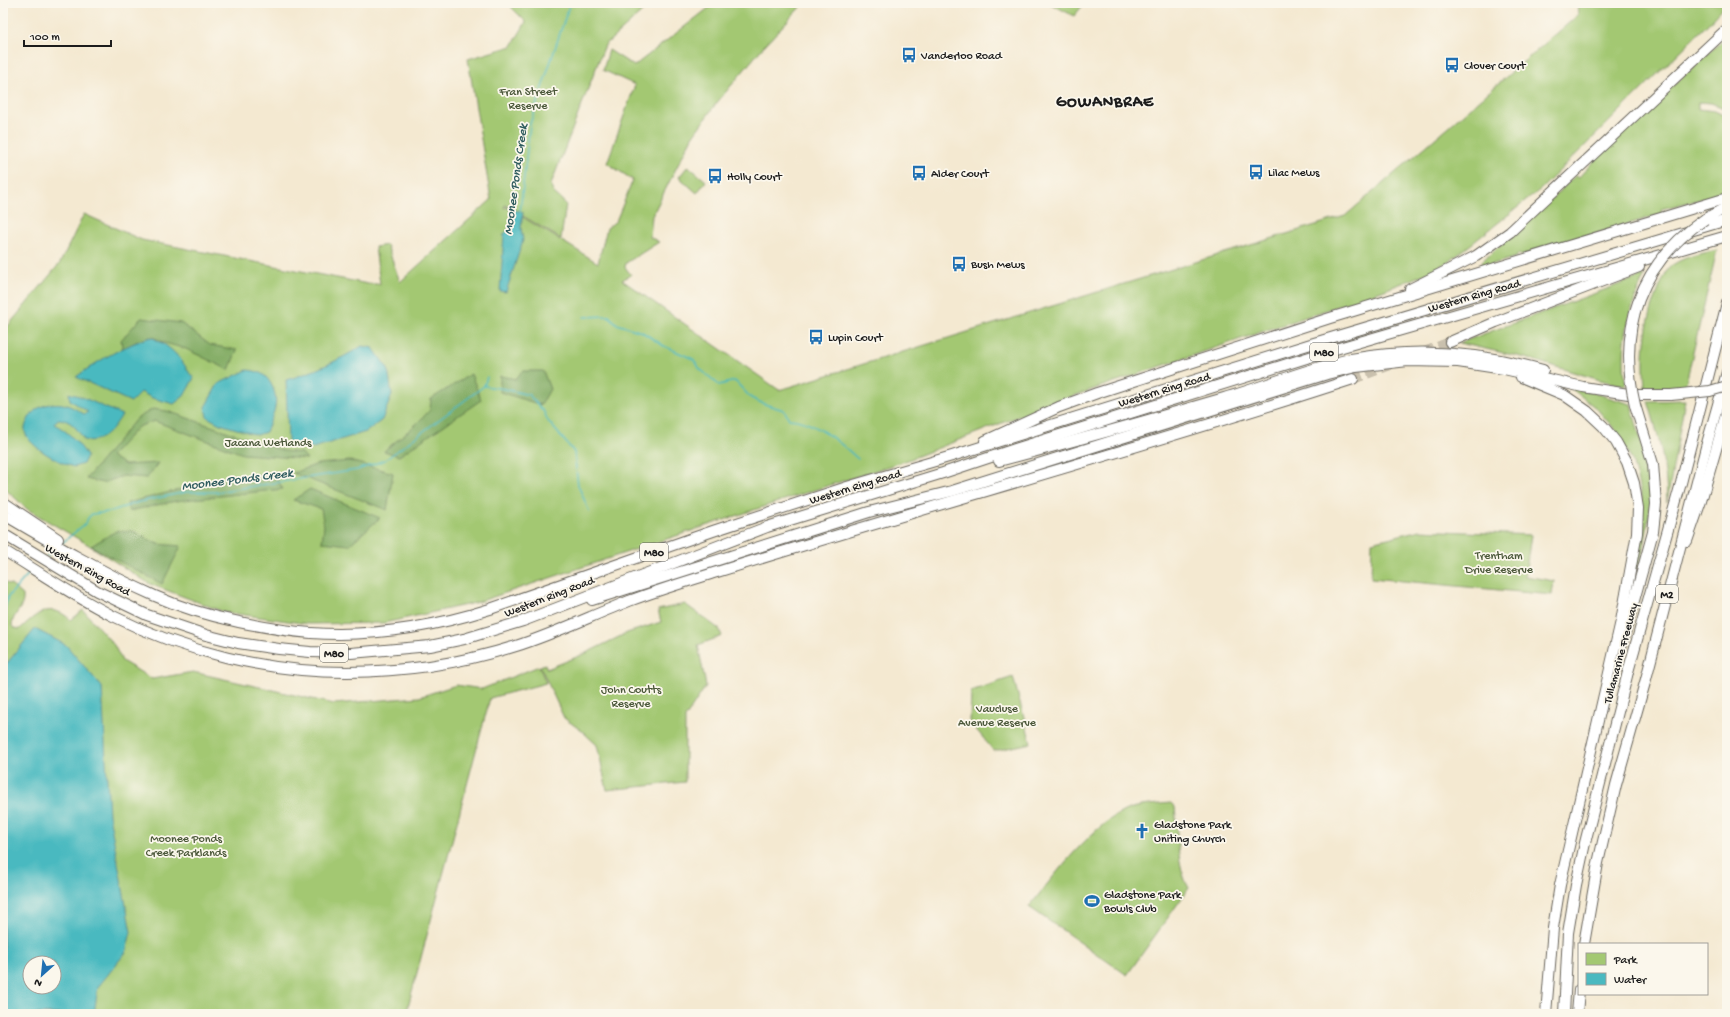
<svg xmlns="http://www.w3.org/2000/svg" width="1730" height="1017" viewBox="0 0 1730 1017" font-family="'Gochi Hand',sans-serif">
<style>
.green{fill:#a3c872;stroke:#607247;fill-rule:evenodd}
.forest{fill:#82ac64;stroke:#4f6440}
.water{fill:#4ab9c0;stroke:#336a6e;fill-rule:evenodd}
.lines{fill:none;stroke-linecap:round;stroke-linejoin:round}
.stream{stroke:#4ab9c0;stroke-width:1.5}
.motorway-tunnel{stroke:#c9c0ad;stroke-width:10;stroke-dasharray:10 5;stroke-linecap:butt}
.motorway-casing{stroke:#68645b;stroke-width:12}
.motorway{stroke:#fff;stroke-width:10}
.motorway-bridge-casing{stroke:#68645b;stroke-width:12;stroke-linecap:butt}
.motorway-bridge{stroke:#fff;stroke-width:10}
.labels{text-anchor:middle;stroke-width:3.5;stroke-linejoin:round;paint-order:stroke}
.shield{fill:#fbf7ec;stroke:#5f5e5a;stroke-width:1}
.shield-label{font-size:11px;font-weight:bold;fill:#1c1c1c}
.poi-label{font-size:12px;fill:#1c1c1c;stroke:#fbf7ec;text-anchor:start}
.park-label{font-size:12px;fill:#4b583a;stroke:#fbf7ec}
.street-label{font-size:12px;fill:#1c1c1c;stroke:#fbf7ec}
.water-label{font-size:13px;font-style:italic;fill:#2e5b5e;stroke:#fbf7ec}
.district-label{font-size:16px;font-weight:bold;letter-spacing:1px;fill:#1c1c1c;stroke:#fbf7ec}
</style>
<rect width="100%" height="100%" fill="#fbf7ec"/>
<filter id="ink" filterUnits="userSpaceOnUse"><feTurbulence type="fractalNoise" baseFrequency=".025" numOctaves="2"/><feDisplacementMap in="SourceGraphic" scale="8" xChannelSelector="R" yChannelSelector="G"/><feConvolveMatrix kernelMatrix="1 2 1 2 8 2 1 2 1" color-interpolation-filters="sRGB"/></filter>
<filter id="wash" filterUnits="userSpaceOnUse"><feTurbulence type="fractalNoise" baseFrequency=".012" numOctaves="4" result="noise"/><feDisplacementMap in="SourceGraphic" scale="16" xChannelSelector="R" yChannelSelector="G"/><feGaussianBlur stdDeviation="0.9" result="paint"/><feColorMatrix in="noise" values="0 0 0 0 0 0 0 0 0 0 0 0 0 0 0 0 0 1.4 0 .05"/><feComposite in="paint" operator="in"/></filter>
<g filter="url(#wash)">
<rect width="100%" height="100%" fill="#f4e9d1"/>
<!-- green -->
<g class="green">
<polygon points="507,3 652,3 605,45 551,184 553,192 566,204 561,239 505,205 504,208 506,207 598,263 607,228 616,221 633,180 607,163 635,85 603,70 609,50 634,66 715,3 804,3 764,46 715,105 692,137 652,216 650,237 659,242 626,263 625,267 631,275 622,280 779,390 1345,216 1578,15 1577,3 1727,3 1706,26 1541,189 1450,261 1425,274 1382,291 1050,404 908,460 796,496 475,603 384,623 308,624 224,612 150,584 87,544 27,509 3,487 3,332 60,263 84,214 142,240 368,284 380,284 375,247 387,245 400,282 491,200 468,59 512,46 526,22"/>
<polygon points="1049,3 1085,3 1074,16"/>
<polygon points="1727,36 1727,109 1711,103 1698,102 1698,109 1715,111 1727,117 1727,193 1661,209 1662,214 1521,256 1520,254 1517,255 1517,257 1483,267 1481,262 1539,211 1576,175 1579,177 1600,154"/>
<polygon points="688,166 706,181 697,193 679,177"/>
<path d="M1717,250l-32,137 -18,3 -22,-2c-3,-40 0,-66 16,-104 3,-6 6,-17 13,-20 12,-8 30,-11 43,-14z"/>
<path d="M1645,275c-17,36 -25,71 -19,111l-26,-6 -74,-22 -67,-15z"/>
<polygon points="1567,385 1631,404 1647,462 1652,496 1644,548 1637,570 1634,569 1641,533 1642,498 1632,460 1617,432 1597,409"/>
<path d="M1685,400l-18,102c0,-35 -9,-68 -19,-101z"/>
<polygon points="1420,530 1531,535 1525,576 1554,581 1552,595 1371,578 1372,542"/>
<path d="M3,580l3,3 5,2 12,10c2,14 -11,18 -11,31l2,2 6,1c16,-15 30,-28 51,-9l12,-10 31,35 8,16 30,18 41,-7 141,32 85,-7 37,-12 26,4 57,-23 7,17 -56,15 -84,316h-403zM30,963h24v24h-24z"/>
<polygon points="685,604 719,629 722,636 698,645 706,686 685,718 685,782 607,790 597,745 582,731 564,718 540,666 545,664 547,669 584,654 627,633 661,622 658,610"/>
<polygon points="1013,677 1031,743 994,751 970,722 971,691"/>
<path d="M1171,803l4,4c3,25 1,59 14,81l-62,87 -98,-68c24,-30 67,-88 103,-99 13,-3 27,-4 39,-5z"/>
</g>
<!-- forest -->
<g class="forest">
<polygon points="141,318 181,323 210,345 237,350 229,370 186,349 165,343 152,337 138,341 123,349 121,340"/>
<polygon points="522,371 543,371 550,389 541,405 500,392 500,376 516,379"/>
<polygon points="471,374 481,400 399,456 384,451 413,427 430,410 431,399"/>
<polygon points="153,409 167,411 284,451 302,453 307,459 243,454 154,421 138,427 111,456 125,465 158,463 147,478 123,476 103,483 86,479 136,419"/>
<polygon points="350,461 393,473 387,510 293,473 318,464"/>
<polygon points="273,473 283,489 176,501 129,511 127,503 210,482"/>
<polygon points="310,489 380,518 349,545 322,542 324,526 321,509 293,500"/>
<polygon points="116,531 133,531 158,544 181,546 162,584 91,546"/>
</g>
<!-- water -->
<g class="water">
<polygon points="514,210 523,212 521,228 523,240 506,292 500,291 504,234 511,227"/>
<path d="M151,337c13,6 22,13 30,23 5,6 7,13 13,18l-10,18 -10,8 -22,-6 -11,-6 -10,10 -55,-25c21,-16 51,-33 75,-40z"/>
<path d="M362,346l11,2 15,21 4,26 -10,25 -16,12 -53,16 -25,-7 -2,-61c27,-8 52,-19 76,-34z"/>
<path d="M247,370c11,1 18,3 24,14 10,19 2,29 -5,48l-9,3 -37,-11 -13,-7 -2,-10 13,-23z"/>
<path d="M69,393l13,4 40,18c-9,14 -19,29 -38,25 -7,-11 -12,-20 -26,-21l-4,5c14,7 25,19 33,32l-4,8 -9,3c-14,-4 -45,-20 -49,-35 -1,-5 2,-10 4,-14 7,-13 24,-17 38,-13 6,2 12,6 17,9l4,-2 -18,-12z"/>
<path d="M35,629l31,16 36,42 7,128 22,117 -5,20 -28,35 -4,27h-91v-346zM30,963h24v24h-24z"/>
</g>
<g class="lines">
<!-- stream -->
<g class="stream">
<polyline points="520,212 530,124 570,3"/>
<path d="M584,317l25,-1 8,8 25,8 22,14 29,13 7,10 19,16 16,-4 16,17 13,6 20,6 5,9c24,1 52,24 69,40"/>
<polyline points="484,386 505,389 529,395 544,412 548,421 574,452 578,485 589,511"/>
<polyline points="62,543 86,523 88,518 92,514 109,512 139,502 186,492 216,492 357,470 385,460 484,386 487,377"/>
<polyline points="47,556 54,549"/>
<polyline points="3,614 8,597 31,571"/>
</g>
</g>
</g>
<g filter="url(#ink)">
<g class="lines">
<!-- motorway-tunnel -->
<g class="motorway-tunnel">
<polyline points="1424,352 1450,342"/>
<polyline points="1353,379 1391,365"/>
</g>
<!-- motorway casing -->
<g class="motorway-casing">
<g id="motorway">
<polyline points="1705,219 1727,207"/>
<polyline points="1410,289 1476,256 1510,232 1727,29"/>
<polyline points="1450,342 1496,322 1639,267"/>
<polyline points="1521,377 1564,395 1587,411 1603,426 1616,442 1627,462 1634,483 1638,508 1637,533 1621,621 1560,885 1553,928 1546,1014"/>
<polyline points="985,441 1059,407 1097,393 1330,318 1727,198"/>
<path d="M999,461c76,-20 150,-41 225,-63 42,-12 84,-30 127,-39 65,-12 129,-7 192,11"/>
<polyline points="3,502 58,539"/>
<path d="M3,514c49,29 100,59 152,82 27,12 55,20 84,26 24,5 47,9 72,11 60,4 122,-6 179,-24l223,-78 134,-44 105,-31 362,-113 413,-123"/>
<polyline points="3,534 97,591 147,615 206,635 238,643 279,649 310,652 351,653 430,646 464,639 523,621 767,527 943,473 1015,449 1332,350 1727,236"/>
<polyline points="1687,541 1701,501 1727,411"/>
<path d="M3,550c36,22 72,47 110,66 72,36 154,56 234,56 57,0 115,-9 169,-26 38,-12 75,-30 113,-45 29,-11 59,-20 88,-29 211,-66 425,-124 636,-193"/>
<polyline points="592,600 869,512 952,491 1327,374 1356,367 1408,361 1458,362 1504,369 1583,387 1635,395 1671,395"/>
<polyline points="1622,644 1653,532 1656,504 1653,464 1635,405"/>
<polyline points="1584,944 1598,863 1616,785 1646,679 1706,447 1727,372"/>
<polyline points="1564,1014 1568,933 1576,885 1585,843 1628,672 1681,483 1727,303"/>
<polyline points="1577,1014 1579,990"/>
</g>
</g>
<!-- motorway -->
<use href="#motorway" class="motorway"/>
<!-- motorway-bridge casing -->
<g class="motorway-bridge-casing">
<g id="motorway-bridge">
<polyline points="1671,395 1710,391 1727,386"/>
<path d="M1635,405c-18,-77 5,-142 70,-186"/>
</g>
</g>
<!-- motorway-bridge -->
<use href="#motorway-bridge" class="motorway-bridge"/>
</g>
</g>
<!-- icons -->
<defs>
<g id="bus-bare" transform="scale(1.2)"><path d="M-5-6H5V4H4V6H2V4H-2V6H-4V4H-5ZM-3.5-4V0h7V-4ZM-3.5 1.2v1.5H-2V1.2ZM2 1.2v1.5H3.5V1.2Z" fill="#1f6fb2" stroke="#fbf7ec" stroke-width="2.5" paint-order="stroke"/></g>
<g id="church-bare" transform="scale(1.2)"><path d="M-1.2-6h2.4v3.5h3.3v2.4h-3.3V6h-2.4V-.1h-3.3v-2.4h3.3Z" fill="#1f6fb2" stroke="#fbf7ec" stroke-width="2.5" paint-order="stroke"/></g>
<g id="stadium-bare" transform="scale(1.2)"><path d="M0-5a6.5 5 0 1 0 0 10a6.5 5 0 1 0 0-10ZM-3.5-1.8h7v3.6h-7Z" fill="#1f6fb2" stroke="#fbf7ec" stroke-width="2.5" paint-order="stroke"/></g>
</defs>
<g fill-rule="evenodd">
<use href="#bus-bare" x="909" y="55"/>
<use href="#bus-bare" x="1452" y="65"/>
<use href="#bus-bare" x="1256" y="172"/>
<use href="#bus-bare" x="919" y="173"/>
<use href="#bus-bare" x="715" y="176"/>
<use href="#bus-bare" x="959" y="264"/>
<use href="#bus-bare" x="816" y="337"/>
<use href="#church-bare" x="1142" y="831"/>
<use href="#stadium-bare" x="1092" y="901"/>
</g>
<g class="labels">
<!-- shield labels -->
<g class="shield">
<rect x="1310" y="343" width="28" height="18" rx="3"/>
<rect x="640" y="543" width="28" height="18" rx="3"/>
<rect x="1656" y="585" width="22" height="18" rx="3"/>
<rect x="320" y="644" width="28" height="18" rx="3"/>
</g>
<g class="shield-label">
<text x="1324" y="356">M80</text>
<text x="654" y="556">M80</text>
<text x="1667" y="598">M2</text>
<text x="334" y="657">M80</text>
</g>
<!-- poi labels -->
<g class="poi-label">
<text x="921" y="59">Vanderloo Road</text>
<text x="1464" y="69">Clover Court</text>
<text x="1268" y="176">Lilac Mews</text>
<text x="931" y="177">Alder Court</text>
<text x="727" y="180">Holly Court</text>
<text x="971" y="268">Bush Mews</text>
<text x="828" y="341">Lupin Court</text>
<text x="1154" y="828">Gladstone Park<tspan x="1154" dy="14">Uniting Church</tspan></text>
<text x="1104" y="898">Gladstone Park<tspan x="1104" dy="14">Bowls Club</tspan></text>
</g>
<!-- park labels -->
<g class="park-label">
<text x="528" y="95">Fran Street<tspan x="528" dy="14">Reserve</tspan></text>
<text x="268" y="446">Jacana Wetlands</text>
<text x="1499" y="559">Trentham<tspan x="1499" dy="14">Drive Reserve</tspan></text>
<text x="631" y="693">John Coutts<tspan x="631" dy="14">Reserve</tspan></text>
<text x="997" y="712">Vaucluse<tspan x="997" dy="14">Avenue Reserve</tspan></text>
<text x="186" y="842">Moonee Ponds<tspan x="186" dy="14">Creek Parklands</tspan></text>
</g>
<!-- street labels -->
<g class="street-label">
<text transform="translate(1474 295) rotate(-16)" y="4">Western Ring Road</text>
<text transform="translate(1164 389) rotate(-17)" y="4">Western Ring Road</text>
<text transform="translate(855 486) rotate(-17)" y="4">Western Ring Road</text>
<text transform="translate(88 569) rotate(29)" y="4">Western Ring Road</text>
<text transform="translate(549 596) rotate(-21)" y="4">Western Ring Road</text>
<text transform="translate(1620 653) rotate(-75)" y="4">Tullamarine Freeway</text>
</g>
<!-- water labels -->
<g class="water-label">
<text transform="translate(514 179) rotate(-82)" y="5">Moonee Ponds Creek</text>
<text transform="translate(237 478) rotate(-7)" y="5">Moonee Ponds Creek</text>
</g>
<!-- district labels -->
<g class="district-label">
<text x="1105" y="106">GOWANBRAE</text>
</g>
</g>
<!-- margin -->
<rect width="1730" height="1017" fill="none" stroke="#fbf7ec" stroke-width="16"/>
<!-- legend -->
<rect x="1578" y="943" width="130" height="52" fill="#fbf7ec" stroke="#a29f99"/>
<rect x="1586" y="953" width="20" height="12" fill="#a3c872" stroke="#a29f99"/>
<text x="1614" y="963" font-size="12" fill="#1c1c1c">Park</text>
<rect x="1586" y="973" width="20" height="12" fill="#4ab9c0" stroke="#a29f99"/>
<text x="1614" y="983" font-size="12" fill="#1c1c1c">Water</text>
<!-- north arrow -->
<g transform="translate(42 975) rotate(207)"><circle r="19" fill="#fbf7ec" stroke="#a29f99"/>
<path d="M0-3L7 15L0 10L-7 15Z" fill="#1f6fb2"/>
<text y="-6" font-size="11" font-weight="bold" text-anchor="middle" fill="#1c1c1c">N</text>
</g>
<!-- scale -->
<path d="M24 40v6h87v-6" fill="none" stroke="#1c1c1c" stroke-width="2"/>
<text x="30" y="40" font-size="12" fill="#1c1c1c" stroke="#fbf7ec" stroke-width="3" paint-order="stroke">100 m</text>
</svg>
